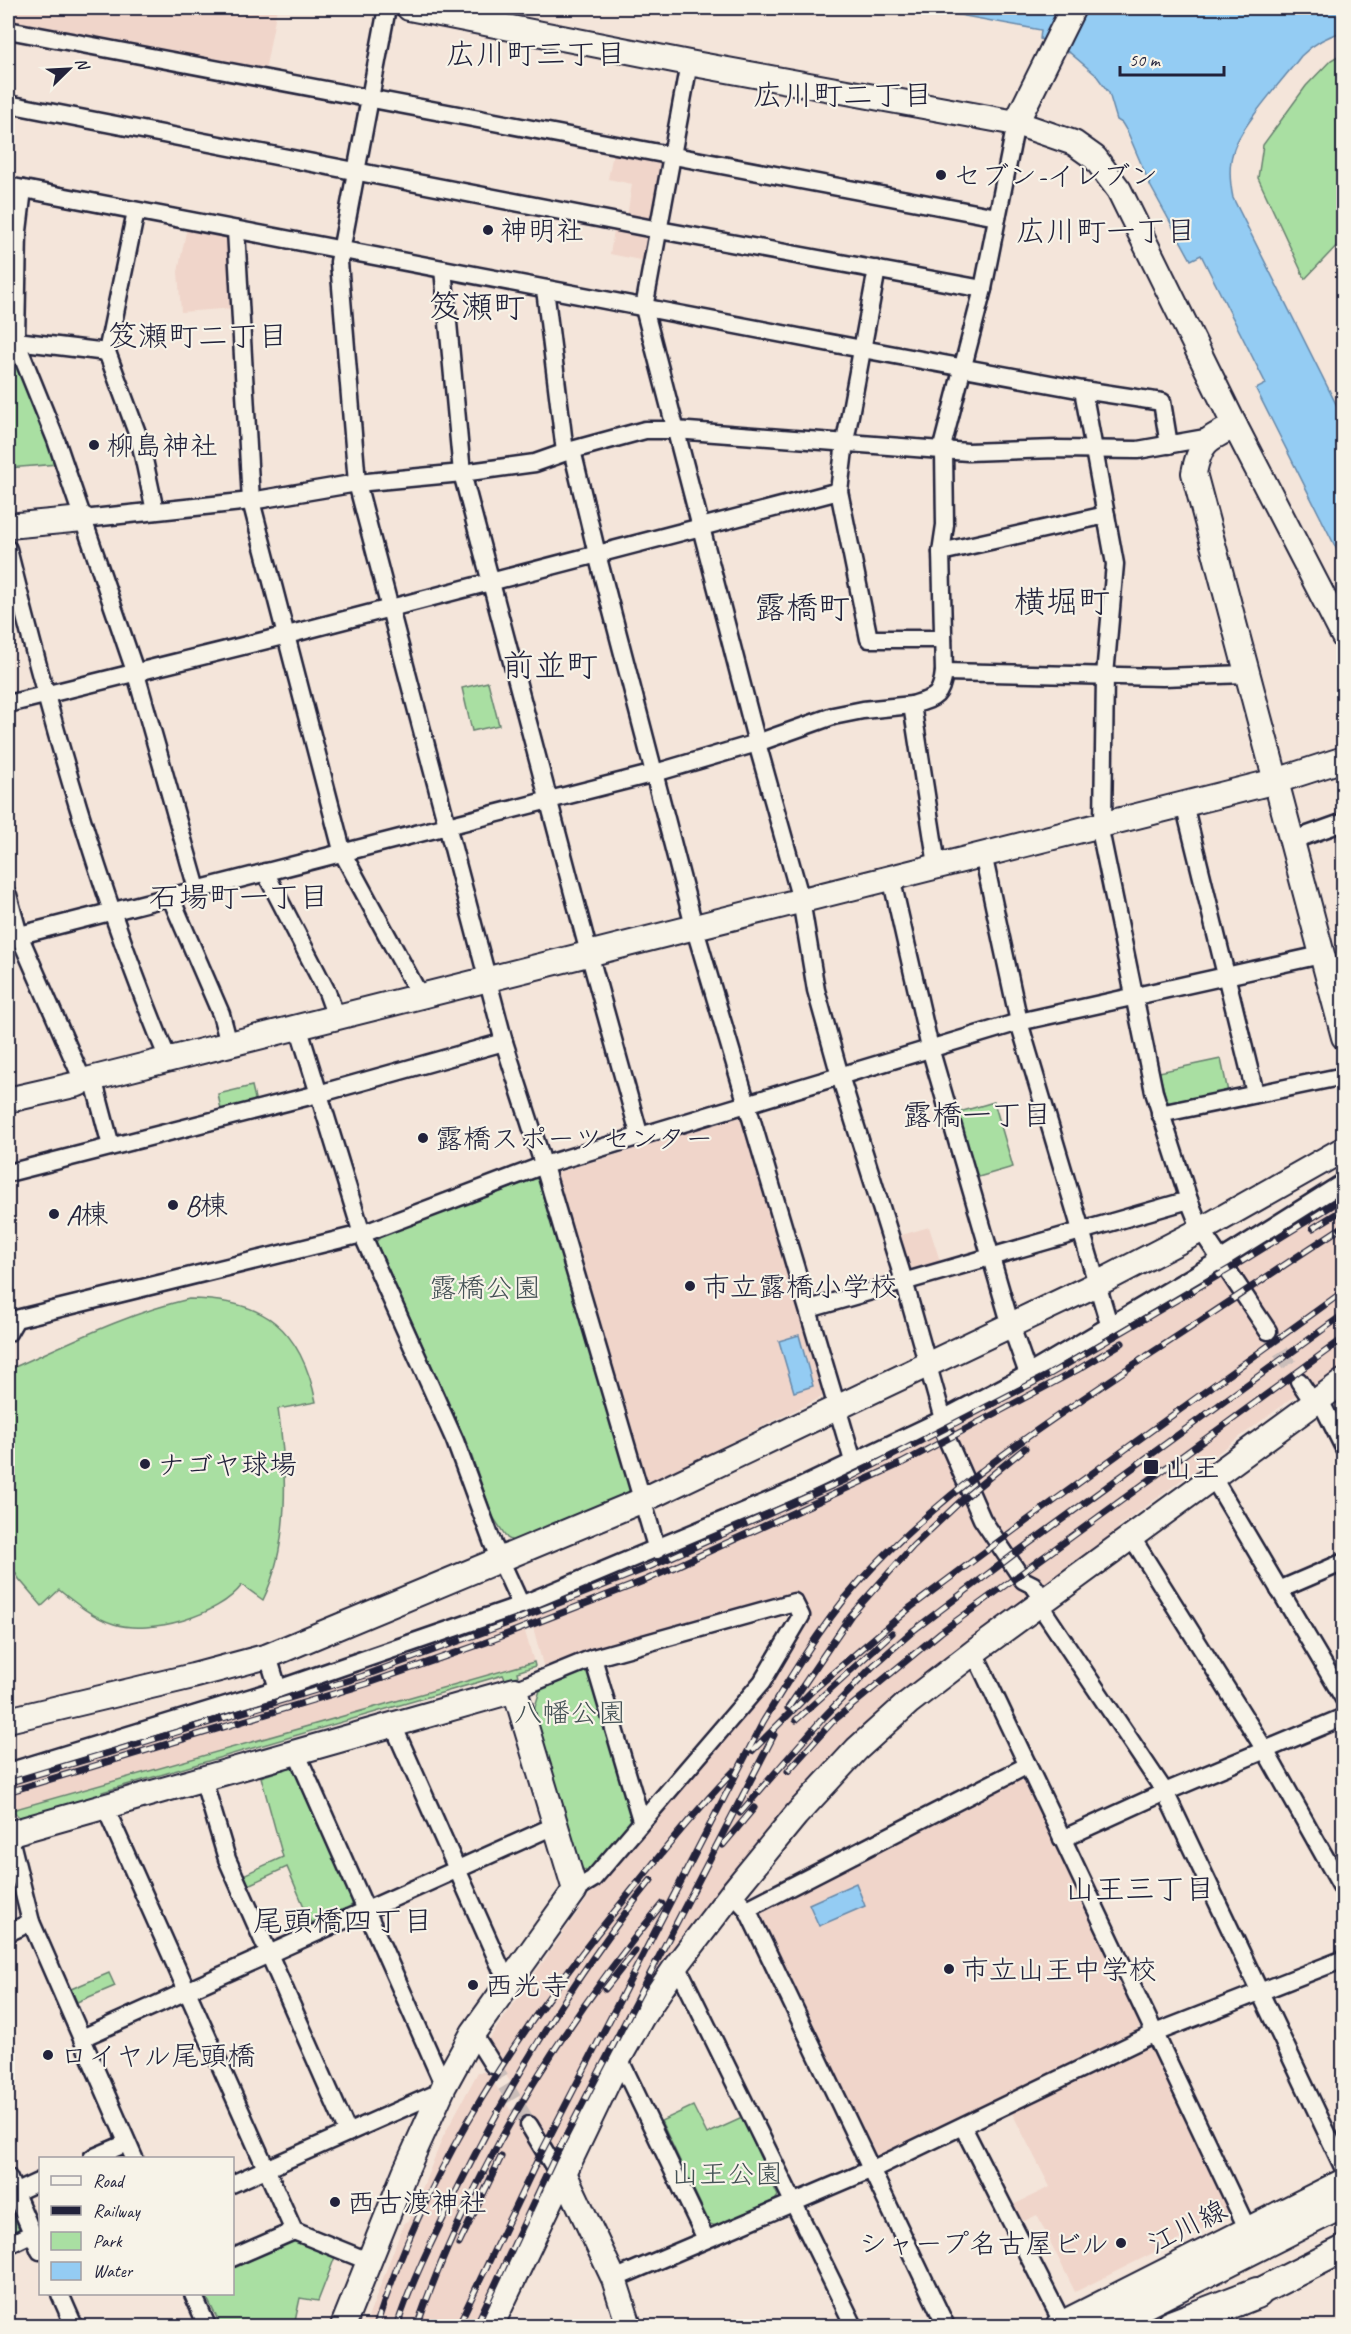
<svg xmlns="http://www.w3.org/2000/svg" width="1351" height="2334" viewBox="0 0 1351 2334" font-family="Caveat,'Klee One',sans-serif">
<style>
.built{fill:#f0d5ca}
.green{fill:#a9dfa2;stroke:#66806e;stroke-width:1.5}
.water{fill:#94ccf3;stroke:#6688a9;stroke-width:1.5}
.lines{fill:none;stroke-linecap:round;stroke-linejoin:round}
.street-tunnel{stroke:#cabeba;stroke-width:16;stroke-dasharray:16 8;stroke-linecap:butt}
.street-casing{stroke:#22223b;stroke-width:21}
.secondary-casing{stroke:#22223b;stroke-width:28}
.primary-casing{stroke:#22223b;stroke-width:30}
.highway-casing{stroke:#22223b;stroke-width:34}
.street{stroke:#f7f3e8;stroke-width:16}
.secondary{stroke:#f7f3e8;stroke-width:24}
.primary{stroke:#f7f3e8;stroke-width:26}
.highway{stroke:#f7f3e8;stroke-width:30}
.rail-casing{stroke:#22223b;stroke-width:7}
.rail{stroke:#f7f3e8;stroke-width:4.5;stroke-dasharray:14;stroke-linecap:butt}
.poi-dot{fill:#22223b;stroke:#f7f3e8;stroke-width:2}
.labels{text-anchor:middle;stroke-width:4.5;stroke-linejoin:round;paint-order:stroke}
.poi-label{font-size:28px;fill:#22223b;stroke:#f7f3e8;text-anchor:start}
.park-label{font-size:28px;fill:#445155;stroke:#f7f3e8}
.street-label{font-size:28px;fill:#22223b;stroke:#f7f3e8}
.neighbourhood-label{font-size:30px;fill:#22223b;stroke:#f7f3e8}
.quarter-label{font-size:32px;fill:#22223b;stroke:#f7f3e8}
</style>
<rect width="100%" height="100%" fill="#f4e5da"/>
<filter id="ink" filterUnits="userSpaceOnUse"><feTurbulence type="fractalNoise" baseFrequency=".0167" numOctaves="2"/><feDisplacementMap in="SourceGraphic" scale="12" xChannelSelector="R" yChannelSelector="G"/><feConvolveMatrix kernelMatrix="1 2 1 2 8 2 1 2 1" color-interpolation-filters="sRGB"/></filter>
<g filter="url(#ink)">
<!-- built -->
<g class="built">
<polygon points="8,8 277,8 265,71 8,21"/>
<polygon points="613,153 662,162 663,164 653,219 651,221 627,217 632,184 608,179"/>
<polygon points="615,225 650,235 645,261 610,254"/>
<polygon points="187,227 229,236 235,308 181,312 178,272"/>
<polygon points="737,1118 742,1118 826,1395 651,1482 646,1480 555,1177 559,1172"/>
<polygon points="1343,1186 1343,1369 1316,1389 1306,1376 1298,1382 1302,1391 1118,1527 1121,1532 1045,1586 1040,1586 993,1527 961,1460 961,1446 949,1423"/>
<polygon points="929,1227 941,1264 909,1274 895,1237"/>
<polygon points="933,1429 1030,1593 1031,1603 736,1872 561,2165 535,2125 487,2042 594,1889 806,1616 798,1596 544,1669 528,1608"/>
<polygon points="519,1611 535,1666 517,1672 518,1676 505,1679 503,1675 102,1792 103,1799 23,1821 12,1810 8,1776"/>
<polygon points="1020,1780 1024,1781 1140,2025 1137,2031 879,2155 873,2154 759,1912"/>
<polygon points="1146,2046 1152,2049 1229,2208 1225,2217 1075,2292 1037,2215 1020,2223 1011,2206 1050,2187 1011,2111"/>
<polygon points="478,2072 488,2072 524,2134 534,2139 553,2175 483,2326 365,2326 404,2223 409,2221 443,2137"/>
</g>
<!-- green -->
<g class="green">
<polygon points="1343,53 1343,239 1305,279 1258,178 1263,145 1306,86 1331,60"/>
<polygon points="8,346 13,346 58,464 8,468"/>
<polygon points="488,682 499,725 472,731 462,688"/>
<polygon points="1221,1059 1228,1092 1171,1105 1166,1099 1159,1072"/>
<polygon points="252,1086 256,1103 221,1110 218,1094"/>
<polygon points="994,1102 1013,1167 975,1178 956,1113"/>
<polygon points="535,1179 538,1179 630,1489 628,1493 516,1543 507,1538 493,1517 468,1446 376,1242 381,1236"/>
<path d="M189,1299c75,0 112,29 127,103l-38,7c9,59 12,136 -15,191l-21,-15c-23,31 -91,50 -128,39 -20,-6 -39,-21 -55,-34l-17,16 -23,-27 -11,-18v-191c59,-26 117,-56 181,-71z"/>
<polygon points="534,1662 535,1666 517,1672 518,1676 505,1679 503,1675 102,1792 103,1799 23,1821 12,1810"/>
<polygon points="585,1670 593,1673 636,1821 591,1874 581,1868 534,1710 541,1687"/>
<polygon points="294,1766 354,1900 351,1906 311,1923 287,1867 246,1886 241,1876 283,1857 261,1777"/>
<polygon points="109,1973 115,1986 77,2002 71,1989"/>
<polygon points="693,2106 707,2134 742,2118 778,2196 775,2200 716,2226 710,2224 661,2121"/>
<polygon points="8,2203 19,2229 17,2233 8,2237"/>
<polygon points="295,2238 335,2257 318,2301 300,2298 294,2326 221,2326 205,2294 232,2294 233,2266"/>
</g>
<!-- water -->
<g class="water">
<path d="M921,8h422v24c-17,4 -29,11 -42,24 -17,23 -61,70 -68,96 -5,15 -3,31 0,46l110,220v144l-87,-173 10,-5 -65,-129 -10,5 -40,-73 -23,-54 -6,-10 -5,-3 -8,-27 -13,-18 -26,-22 -30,-14 1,-9z"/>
<polygon points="799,1335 813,1386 794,1392 779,1341"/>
<polygon points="856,1883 865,1906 819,1926 809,1904"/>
</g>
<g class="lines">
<!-- street-tunnel -->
<g class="street-tunnel">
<polyline points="1268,1331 1299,1381"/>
<polyline points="493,2065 529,2125"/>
</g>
<!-- street casing -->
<g class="street-casing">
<g id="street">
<polyline points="387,8 339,262 357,483 504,1042 547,1176 657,1550"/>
<polyline points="8,30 997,217"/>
<polyline points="689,63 644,308 757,743 801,900 816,990 840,1076 904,1281 943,1419"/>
<polyline points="8,104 659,230 983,289"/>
<polyline points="8,186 830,343 1083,390 1162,402 1169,445"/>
<polyline points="23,189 18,231 16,341 56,440 136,674 197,889"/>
<polyline points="136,211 107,352 140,441 155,511"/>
<polyline points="236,230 251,501 343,854 420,996"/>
<polyline points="443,269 462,473 589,953 640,1137"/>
<polyline points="877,269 845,442 839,491 869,639 943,639"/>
<polyline points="545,289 565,452"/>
<polyline points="8,340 107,352"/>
<polyline points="1083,390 1115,564 1105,675 1103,824"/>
<polyline points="572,450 597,554 694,926 853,1461"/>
<polyline points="941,451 983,289 1016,123"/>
<polyline points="83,519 251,501 357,483 462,473 535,463 572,450 645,430 675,430 968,452 1056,449 1138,450 1211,437"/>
<path d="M8,549c43,173 91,345 160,510"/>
<polyline points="941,552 1106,515"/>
<polyline points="944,672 1163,677 1246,674"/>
<polyline points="8,704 287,635 839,491"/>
<polyline points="1184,804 1255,1093"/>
<polyline points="1099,825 1154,1092 1189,1200 1201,1230 1268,1331"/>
<polyline points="1291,841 1344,822"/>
<polyline points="983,854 1019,1022 1109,1324"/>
<path d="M937,865l-25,-160c22,-7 29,-7 32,-33l-3,-120 4,-27 -1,-73"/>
<polyline points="265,872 327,992 336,1017"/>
<polyline points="891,877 930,1048 1011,1326 1028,1374"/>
<polyline points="8,895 19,935 83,1081"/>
<polyline points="170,896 221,1014 229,1044"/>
<polyline points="8,938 655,773 757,743 833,716 863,710 912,705"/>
<polyline points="298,1026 362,1234 455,1441 493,1544 521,1605"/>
<polyline points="93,1078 111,1146"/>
<polyline points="1160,1114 1344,1076"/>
<polyline points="8,1173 318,1094 504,1042"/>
<polyline points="809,1309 1189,1200"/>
<polyline points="8,1333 16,1319 362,1234 544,1165 1019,1022 1321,955"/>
<polyline points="1299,1381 1313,1402"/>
<polyline points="1319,1398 1344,1448"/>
<polyline points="939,1421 982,1519 1023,1580 1033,1585 1044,1600"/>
<polyline points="1212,1476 1344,1699"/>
<polyline points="1131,1536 1265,1750 1344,1891"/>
<polyline points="1279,1590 1344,1562"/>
<polyline points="1039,1604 1165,1792 1344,2169"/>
<polyline points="974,1652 1248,2230"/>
<polyline points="268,1656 278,1689"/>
<polyline points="593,1658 641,1820"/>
<polyline points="515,1690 593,1658 794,1602 801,1616 762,1682 593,1879 575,1890"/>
<polyline points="393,1725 508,1984"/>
<polyline points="296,1752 444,2086"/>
<polyline points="8,1772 278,1689 521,1605 788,1493 939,1421 1028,1374 1220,1260 1344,1182"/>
<polyline points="203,1779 227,1859 348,2133"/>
<polyline points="105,1807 294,2231 368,2261"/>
<polyline points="8,1830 31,1922 134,2158"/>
<polyline points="1062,1839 1165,1792 1344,1717"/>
<polyline points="732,1893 747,1909 946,2326"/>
<polyline points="747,1909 1028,1765"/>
<polyline points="8,1933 31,1922"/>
<polyline points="677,1965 854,2326"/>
<polyline points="473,2033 493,2065"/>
<polyline points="82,2038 556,1825"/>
<polyline points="619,2058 706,2239"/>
<polyline points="529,2125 562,2180"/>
<polyline points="963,2127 1063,2324"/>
<polyline points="92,2158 127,2143"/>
<polyline points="8,2177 40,2251"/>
<polyline points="232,2184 442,2091"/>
<polyline points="14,2193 40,2181"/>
<polyline points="8,2245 33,2233"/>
<polyline points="232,2258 294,2231"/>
<polyline points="614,2279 877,2167 1155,2033 1344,1959"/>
<polyline points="60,2294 74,2326"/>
<polyline points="193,2294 207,2326"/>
</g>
</g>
<!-- secondary casing -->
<g class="secondary-casing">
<g id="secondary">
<polyline points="409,8 689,63 1016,123 1074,143 1095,158 1119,190 1235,426 1344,637"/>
<polyline points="1016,123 1073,8"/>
<path d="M1235,426c-28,13 -35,16 -41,47l150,564"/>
<polyline points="8,526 83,519"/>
<polyline points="8,1100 78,1084 83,1081 1276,781 1344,759"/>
<polyline points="8,1720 193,1676 268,1656 643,1500 1097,1284 1201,1230 1344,1149"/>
<polyline points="8,1834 515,1690 575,1890 473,2033 444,2086 405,2172 343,2326"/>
<polyline points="565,2175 614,2279 629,2326"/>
<polyline points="491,2326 619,2058 642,2017 677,1965 732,1893 796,1815 857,1749 908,1703 974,1652 1344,1381"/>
</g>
</g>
<!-- primary casing -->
<g class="primary-casing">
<g id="primary">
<polyline points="1239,2302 1344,2249"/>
<polyline points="1059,2326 1344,2182"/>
</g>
</g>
<!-- highway casing -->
<g class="highway-casing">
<g id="highway">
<polyline points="1099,2326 1344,2202"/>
<polyline points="1171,2326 1257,2293"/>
</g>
</g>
<!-- street -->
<use href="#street" class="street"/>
<!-- secondary -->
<use href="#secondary" class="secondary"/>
<!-- primary -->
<use href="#primary" class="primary"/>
<!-- highway -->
<use href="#highway" class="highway"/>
<!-- rail casing -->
<g class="rail-casing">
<g id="rail">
<polyline points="1313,1228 1344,1209"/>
<polyline points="788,1708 851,1615 913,1546 963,1499 1025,1448"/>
<polyline points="796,1720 892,1633"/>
<polyline points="752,1751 813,1690 911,1607 1029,1519 1344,1291"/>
<polyline points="788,1771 833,1721 941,1632 1344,1338"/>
<polyline points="8,1783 363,1676 508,1623 642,1570 845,1480 1050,1374 1231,1268 1344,1198"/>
<polyline points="8,1792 366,1684 484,1643 646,1580 902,1463 1077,1370 1122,1343"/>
<polyline points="740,1813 824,1717 873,1666 914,1630 1013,1555 1344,1314"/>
<polyline points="723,1845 754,1808"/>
<polyline points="605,1989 635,1951"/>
<polyline points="459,2244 501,2157"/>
<path d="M376,2326c54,-165 143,-298 252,-431 34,-42 68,-85 106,-124"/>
<path d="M397,2326c16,-49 40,-95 63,-142 54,-108 116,-210 191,-304"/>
<path d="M417,2326c55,-156 140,-295 245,-422"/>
<path d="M458,2326l82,-171 223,-433c33,-54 66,-110 110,-155 82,-85 180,-149 277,-213 65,-42 129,-86 194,-128"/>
<polyline points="476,2326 553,2161 774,1735"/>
</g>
</g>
<!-- rail -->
<use href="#rail" class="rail"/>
</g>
</g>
<!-- markers -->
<g class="poi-dot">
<circle cx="941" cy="175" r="6"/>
<circle cx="488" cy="230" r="6"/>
<circle cx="94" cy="445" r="6"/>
<circle cx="423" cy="1138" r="6"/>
<circle cx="173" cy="1205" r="6"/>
<circle cx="54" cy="1214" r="6"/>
<circle cx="690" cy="1286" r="6"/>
<circle cx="145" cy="1464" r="6"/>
<rect x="1143" y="1459" width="16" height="16" rx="3"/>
<circle cx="949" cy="1969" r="6"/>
<circle cx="473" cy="1985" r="6"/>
<circle cx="48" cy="2055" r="6"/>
<circle cx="335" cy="2202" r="6"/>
<circle cx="1121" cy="2243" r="6"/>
</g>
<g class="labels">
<!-- poi labels -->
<g class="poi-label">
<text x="953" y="185">セブン-イレブン</text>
<text x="500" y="240">神明社</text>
<text x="106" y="455">柳島神社</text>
<text x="435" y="1148">露橋スポーツセンター</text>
<text x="185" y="1215">B棟</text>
<text x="66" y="1224">A棟</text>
<text x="702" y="1296">市立露橋小学校</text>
<text x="157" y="1474">ナゴヤ球場</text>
<text x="1164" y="1477">山王</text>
<text x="961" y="1979">市立山王中学校</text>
<text x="485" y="1995">西光寺</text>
<text x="60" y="2065">ロイヤル尾頭橋</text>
<text x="347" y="2212">西古渡神社</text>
<text x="1109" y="2253" text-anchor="end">シャープ名古屋ビル</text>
</g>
<!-- park labels -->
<g class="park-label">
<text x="485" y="1297">露橋公園</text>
<text x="570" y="1722">八幡公園</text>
<text x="727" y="2183">山王公園</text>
</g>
<!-- street labels -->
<g class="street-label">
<text transform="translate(1187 2226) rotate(-27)" y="10">江川線</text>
</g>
<!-- neighbourhood labels -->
<g class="neighbourhood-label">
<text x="536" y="64">広川町三丁目</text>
<text x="843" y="105">広川町二丁目</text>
<text x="1106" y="241">広川町一丁目</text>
<text x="198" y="346">笈瀬町二丁目</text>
<text x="239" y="907">石場町一丁目</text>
<text x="977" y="1125">露橋一丁目</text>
<text x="1140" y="1899">山王三丁目</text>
<text x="343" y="1931">尾頭橋四丁目</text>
</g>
<!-- quarter labels -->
<g class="quarter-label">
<text x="477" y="317">笈瀬町</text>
<text x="1062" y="612">横堀町</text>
<text x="802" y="618">露橋町</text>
<text x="550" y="676">前並町</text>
</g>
</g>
<!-- margin -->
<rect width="1351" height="2334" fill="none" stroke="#f7f3e8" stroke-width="30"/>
<rect x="15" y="15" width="1321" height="2304" fill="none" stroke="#22223b" stroke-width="2" filter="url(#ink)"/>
<!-- legend -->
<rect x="39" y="2157" width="195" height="138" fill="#f7f3e8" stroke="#a29fa3" stroke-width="1.5"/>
<rect x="51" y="2176" width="30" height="9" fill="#f7f3e8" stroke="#a29fa3" stroke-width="1.5"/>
<text x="93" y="2187" font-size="18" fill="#22223b">Road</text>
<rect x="51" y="2206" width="30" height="9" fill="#22223b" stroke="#a29fa3" stroke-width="1.5"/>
<text x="93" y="2217" font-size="18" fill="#22223b">Railway</text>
<rect x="51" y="2232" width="30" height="18" fill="#a9dfa2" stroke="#a29fa3" stroke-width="1.5"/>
<text x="93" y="2247" font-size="18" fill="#22223b">Park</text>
<rect x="51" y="2262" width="30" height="18" fill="#94ccf3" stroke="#a29fa3" stroke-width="1.5"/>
<text x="93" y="2277" font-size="18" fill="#22223b">Water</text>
<!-- north arrow -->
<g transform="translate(69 69) rotate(66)" stroke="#f7f3e8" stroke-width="4.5" paint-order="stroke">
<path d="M0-4.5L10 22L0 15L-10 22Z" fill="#22223b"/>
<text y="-9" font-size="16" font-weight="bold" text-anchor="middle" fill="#22223b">N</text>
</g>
<!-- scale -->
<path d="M1120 66v9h104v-9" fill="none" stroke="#22223b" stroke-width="3"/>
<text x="1129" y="66" font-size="18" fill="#22223b" stroke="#f7f3e8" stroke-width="4.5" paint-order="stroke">50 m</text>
</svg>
